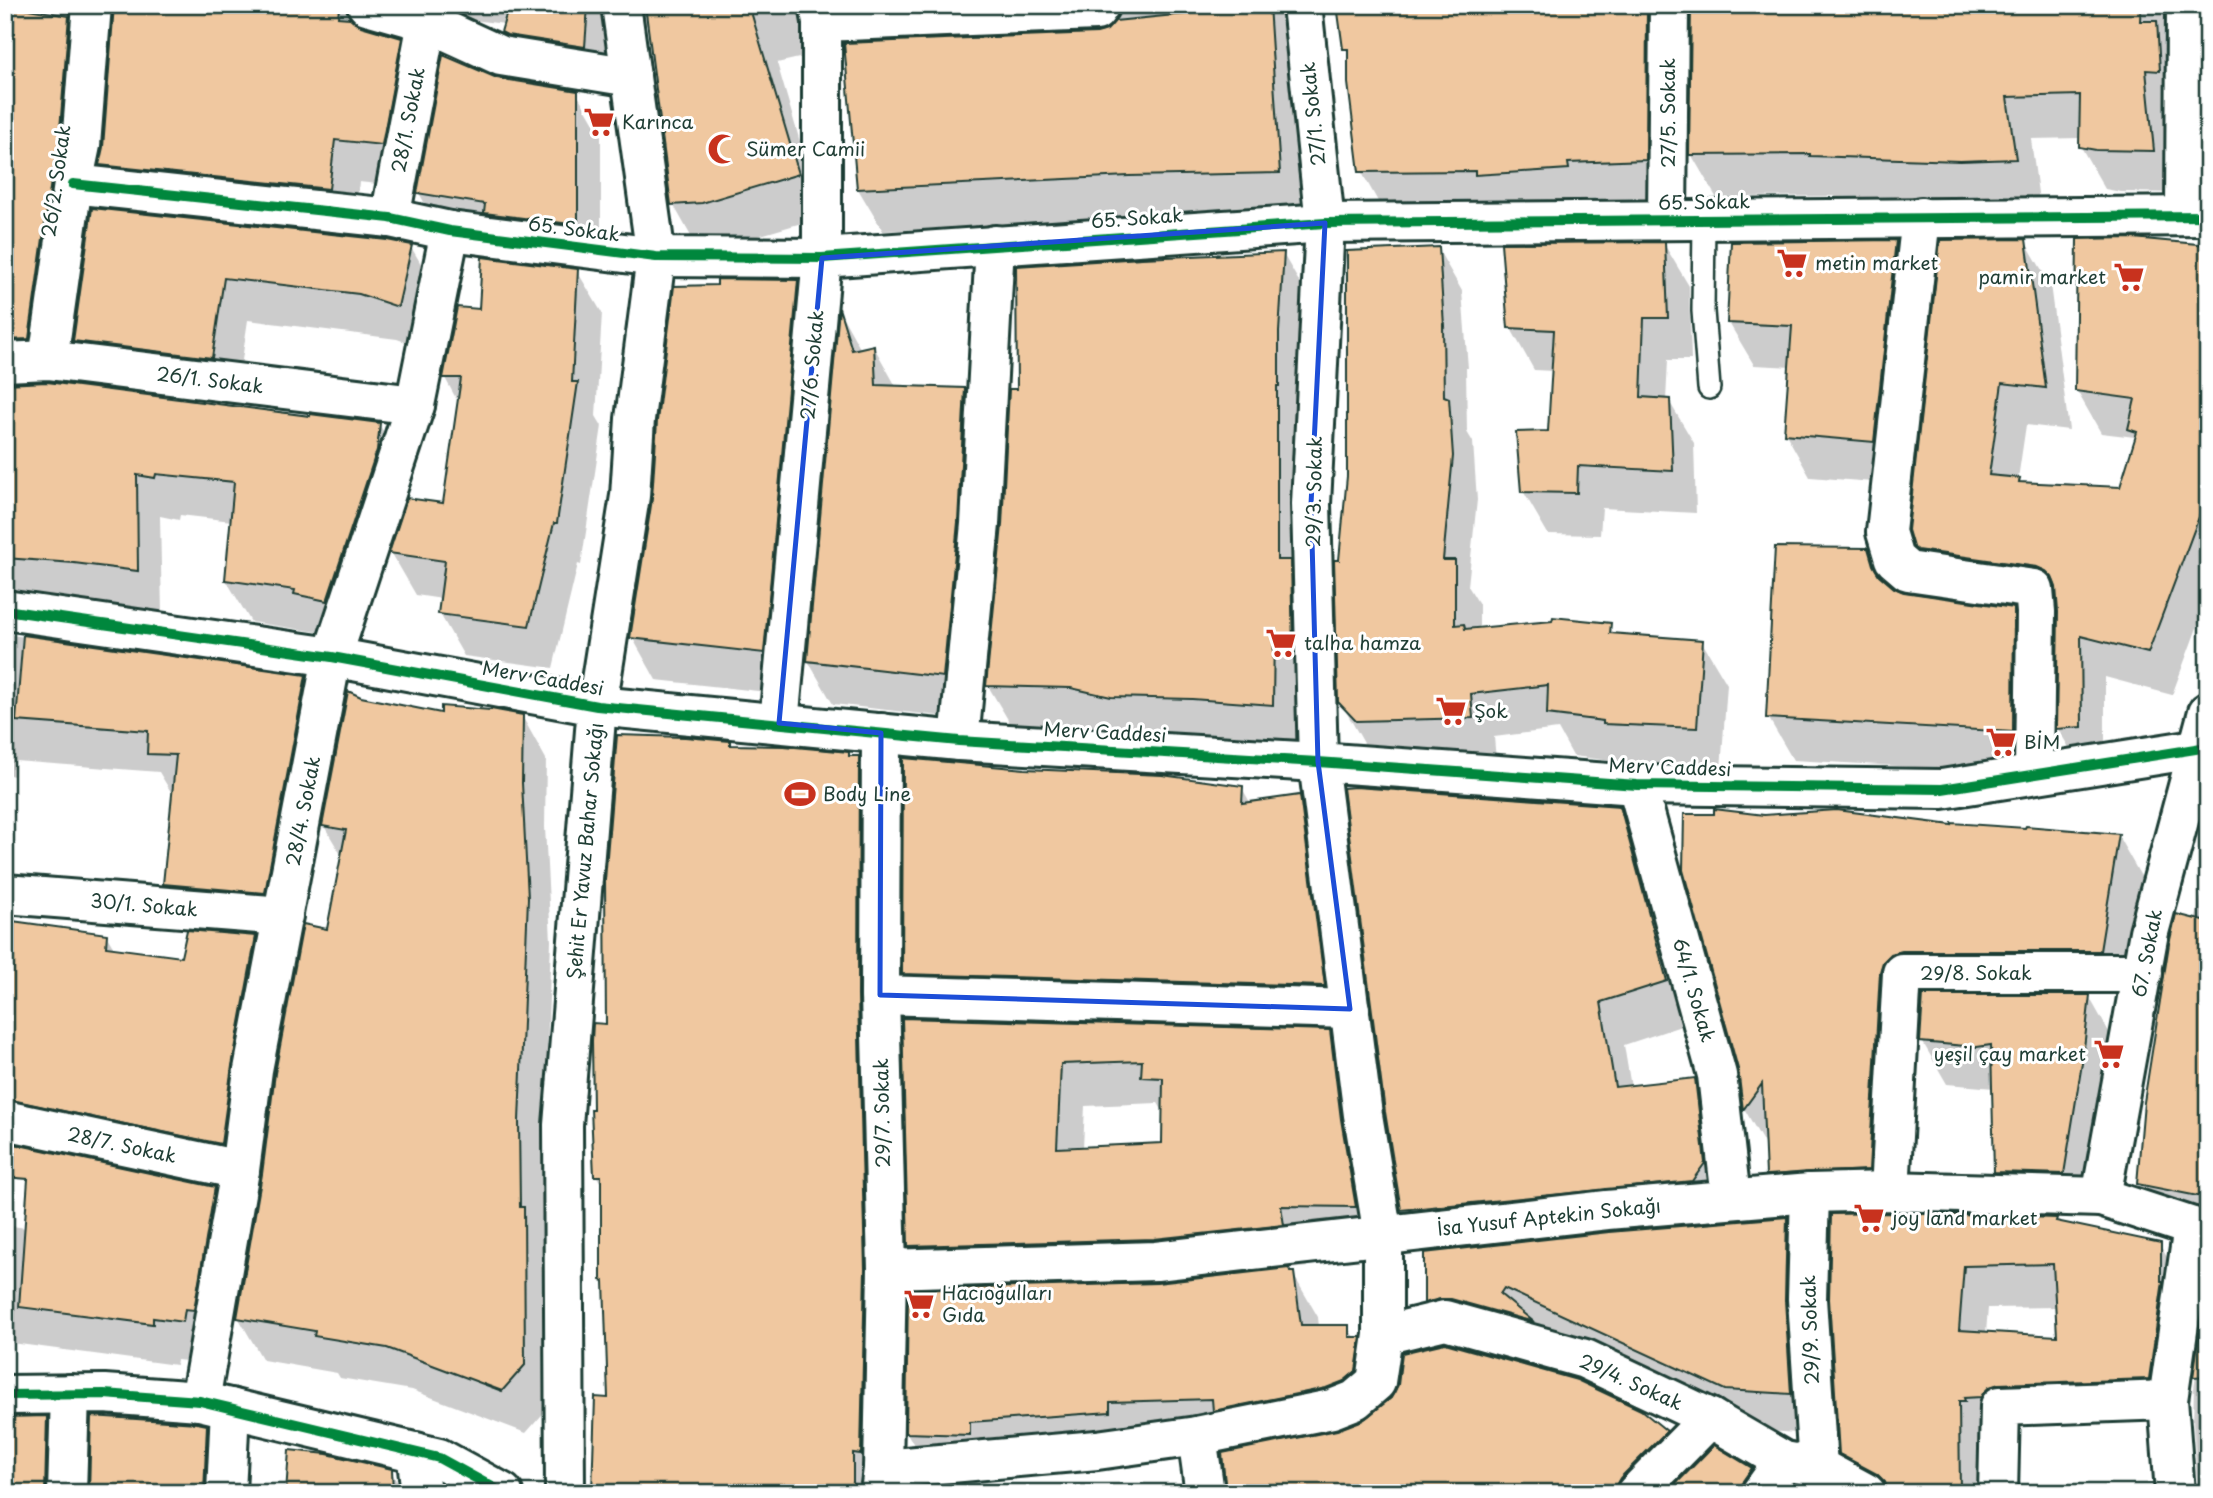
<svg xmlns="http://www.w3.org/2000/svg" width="2213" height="1498" viewBox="0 0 2213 1498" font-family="'Playpen Sans',sans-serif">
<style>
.shadow{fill:#0003;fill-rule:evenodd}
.building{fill:#f0c8a0;stroke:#1f3d34;stroke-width:2;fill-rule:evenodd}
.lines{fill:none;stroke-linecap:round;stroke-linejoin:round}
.lane-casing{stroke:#1f3d34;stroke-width:26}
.street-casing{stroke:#1f3d34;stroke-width:44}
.secondary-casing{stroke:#1f3d34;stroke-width:44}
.lane{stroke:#fff;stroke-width:21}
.street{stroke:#fff;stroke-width:38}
.secondary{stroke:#fff;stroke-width:38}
.cycleway-casing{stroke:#fff;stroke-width:15}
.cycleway{stroke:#00873e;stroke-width:10}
.marked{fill:none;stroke:#1d4ed8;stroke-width:5;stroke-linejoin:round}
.labels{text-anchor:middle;stroke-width:6;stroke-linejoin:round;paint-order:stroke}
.street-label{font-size:19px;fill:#1f3d34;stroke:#fff}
.poi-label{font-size:19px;fill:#1f3d34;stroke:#fff;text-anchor:start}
</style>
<rect width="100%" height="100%" fill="#fff"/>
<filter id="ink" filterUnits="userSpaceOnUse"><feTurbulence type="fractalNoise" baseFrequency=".0143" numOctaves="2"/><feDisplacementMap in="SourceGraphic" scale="14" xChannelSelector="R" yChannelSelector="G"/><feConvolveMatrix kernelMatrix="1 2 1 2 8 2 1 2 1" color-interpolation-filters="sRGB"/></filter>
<g filter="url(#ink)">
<!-- shadow -->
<g class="shadow">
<polygon points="5,5 1289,5 1303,215 1155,218 883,231 858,189 867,44 861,32 853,27 821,53 777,63 822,217 727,245 697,247 673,204 649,26 644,25 631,31 623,51 528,74 503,32 505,24 440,16 387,26 375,32 401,39 425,82 405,187 359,182 353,231 126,207 101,164 105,147 114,26 108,27 75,224 53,381 45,381 45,383 311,418 379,424 403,467 320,636 318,632 251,622 226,580 232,521 180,515 179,520 160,516 162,613 5,596"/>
<polygon points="1339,5 2163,5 2167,16 2165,39 2181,65 2178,193 2121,192 2105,189 2081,147 2081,138 2031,139 2039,201 1986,203 1836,198 1835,196 1716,197 1691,154 1692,26 1682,29 1669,202 1385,214 1361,171 1350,56 1345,48"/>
<polygon points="497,79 576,92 601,135 601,267 443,236 419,193"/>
<polygon points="93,210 411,247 436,289 422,348 397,339 248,320 236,400 99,383 75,341"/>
<polygon points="2208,239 2208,598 2172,695 2105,677 2105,769 2083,771 2058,729 2059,609 1943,592 1915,546 2025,241 2050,284 2069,430 2026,425 2018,479 2021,484 2122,489 2136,440 2135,437 2101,433 2077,391 2196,246 2198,240"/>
<polygon points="1895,242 1920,285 1898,484 1810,477 1786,434 1791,367 1754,365 1729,323"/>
<polygon points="1664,244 1689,286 1691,360 1668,360 1666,401 1669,401 1694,443 1696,513 1602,508 1600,535 1548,534 1523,491 1549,432 1553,371 1534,370 1510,327"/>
<polygon points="1438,249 1462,291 1468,368 1466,368 1467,432 1473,442 1477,500 1468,586 1479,604 1479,630 1609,625 1615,635 1702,642 1727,684 1721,770 1630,766 1628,763 1573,756 1558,729 1494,737 1496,760 1382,763 1365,745 1340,701 1340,562"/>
<polygon points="1283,254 1308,297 1296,747 1013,728 988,686 1019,391"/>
<polygon points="577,271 602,313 596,416 602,426 581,565 578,564 553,668 464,656 440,614 442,599 416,595 391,552 444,505 459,404 445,378 481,311"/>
<polygon points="797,281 822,324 787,694 656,680 632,637"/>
<polygon points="841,314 861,350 874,347 897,388 964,390 989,433 967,719 833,704 808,661"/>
<polygon points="1867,550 1887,584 1904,594 2013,610 2037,652 2036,774 1793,760 1768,717"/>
<polygon points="5,634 305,677 330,720 289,935 189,926 165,883 174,797 159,772 15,761 14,776 5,774"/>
<polygon points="360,699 442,715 522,716 546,759 545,827 551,941 543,1164 543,1244 548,1251 548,1408 526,1433 412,1390 340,1378 337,1373 263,1360 238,1317 329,931 343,858 324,826"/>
<polygon points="729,743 732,747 858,758 883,800 885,1493 602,1493 610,1400 606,1285 603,1280 603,1187 596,1175 594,1111 608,1026"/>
<polygon points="1242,788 1251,804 1299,797 1323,839 1348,1028 928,1015 904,973"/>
<polygon points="1619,807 1643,850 1690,1023 1624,1045 1631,1087 1694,1080 1719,1122 1728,1206 1715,1225 1786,1219 1810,1259 1814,1434 1750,1430 1464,1339 1449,1343 1426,1302 1428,1254 1403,1210"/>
<path d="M1764,816l354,20 24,42 -18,115h-37l26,46 -26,177 -67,-2 -24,-42 -2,-84 -47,-4 -25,-43 3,-47 -10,3 -11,18 -11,200 162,4 3,4 102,22 24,42 -11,134 -149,5 -11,4 -30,63h-119l-23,-40 -8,-238 -41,2 -25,-43 -1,-27 -21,-37 -5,-41zM2057,1307l2,31 -73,-5 2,-25z"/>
<polygon points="2208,862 2208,1235 2164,1226 2139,1184"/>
<path d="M5,922l101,13 9,15 67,9 73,-21 25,42 -35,205 -222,-44 -5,3 -13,-1zM247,975h4l-19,100 -4,-1z"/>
<path d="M904,1019l425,13 25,43 25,174 -74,-1 2,19 -19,2 3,5h2l25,43 1,10h29l7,12 5,-1 24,43 -4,28 285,23 24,41 47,-13 19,33h-527l11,-41 -6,-11 -301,35 -25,-43 29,-142 -26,-45zM1158,1103l6,10 -1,32 -80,3 2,-42z"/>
<polygon points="214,1189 238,1231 207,1363 177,1360 176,1365 12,1343 11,1352 5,1351 5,1225 26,1228"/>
<polygon points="2208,1290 2208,1493 2198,1493 2193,1423 2194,1389"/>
<polygon points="46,1418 67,1453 66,1493 5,1493"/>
<polygon points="206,1427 227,1462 225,1493 91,1493"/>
<polygon points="391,1471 403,1493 287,1493"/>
<polygon points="444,1487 454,1493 443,1493"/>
</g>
<!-- building -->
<g class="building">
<polygon points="5,5 69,16 59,142 51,181 29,339 5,340"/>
<polygon points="114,5 296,5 296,7 339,8 338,17 350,18 361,26 402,38 382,145 335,140 329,189 99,165 103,147"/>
<polygon points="509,5 588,5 585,47 507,35 501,32"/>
<polygon points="645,5 749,5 799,174 702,203 671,205"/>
<polygon points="1183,5 1269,5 1280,173 1129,176 857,189 844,43 1097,33 1107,30 1115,21 1184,14"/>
<polygon points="1337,5 1647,5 1646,160 1568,163 1569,169 1475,175 1475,171 1359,172 1348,83 1348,49 1343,49"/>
<polygon points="1691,5 2141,5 2140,21 2157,21 2160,71 2146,70 2154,151 2096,150 2079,147 2080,95 2007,97 2016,159 1960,161 1810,156 1810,154 1689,155"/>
<polygon points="443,55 497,78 578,91 578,225 484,213 485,204 417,193"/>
<polygon points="92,208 387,240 412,245 398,307 359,294 224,278 212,358 73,341"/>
<polygon points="2133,238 2208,245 2208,493 2148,653 2081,636 2082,727 2056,729 2058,612 2056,587 2052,577 2046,571 2037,567 1917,550 1913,547 1908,530 1940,240 2026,239 2046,388 2002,383 1989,475 2020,478 2019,482 2120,487 2137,432 2128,429 2135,399 2075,391 2077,239"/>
<polygon points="1896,240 1874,442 1784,434 1792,326 1727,323 1731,242"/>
<polygon points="1665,242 1668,318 1644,318 1641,397 1670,399 1673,471 1578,466 1577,493 1521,492 1516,432 1548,431 1554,330 1508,328 1501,243"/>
<polygon points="1439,247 1444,326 1443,325 1444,396 1449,398 1453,456 1443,560 1455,560 1455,625 1464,624 1465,629 1552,621 1553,617 1611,623 1610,633 1703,640 1697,728 1603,724 1603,721 1547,714 1548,685 1471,694 1473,718 1356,721 1338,702 1334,560 1339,560 1347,476 1347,251"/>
<polygon points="1284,252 1279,332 1279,386 1277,386 1277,560 1291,560 1293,652 1274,631 1273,705 1192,699 1111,697 1071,688 986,686 1002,525 1009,389 1017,389 1016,266 1142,258"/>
<polygon points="482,257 578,269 572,382 578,382 557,523 554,523 529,626 438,614 445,561 389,553 407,498 443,503 461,378 443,378 457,307 479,309"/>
<polygon points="717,279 798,280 764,653 630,638 652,499 657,421 674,286 717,285"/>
<polygon points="839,308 852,350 874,345 876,385 965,388 958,522 943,677 807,661"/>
<polygon points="47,382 310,416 310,414 380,423 377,450 327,601 294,594 295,590 225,580 234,482 156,474 155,478 137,475 138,571 74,563 5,558 5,384"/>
<polygon points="1775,547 1868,548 1873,565 1879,575 1894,588 1904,592 2014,608 2013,732 1766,718"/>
<polygon points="23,635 306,675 265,893 163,884 176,755 147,754 148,731 16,721"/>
<polygon points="348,691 361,697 441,713 441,706 490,710 491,709 523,715 522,783 528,898 519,1121 520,1207 524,1207 525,1365 502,1391 387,1348 314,1336 315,1331 237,1318 262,1174 275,1073 303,924 327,929 346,830 322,826"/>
<polygon points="617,735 685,737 730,741 730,745 784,746 849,752 849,756 859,756 858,996 865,1269 861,1454 853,1453 853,1493 592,1493 595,1397 608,1398 604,1281 601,1280 601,1176 594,1176 591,1109 593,1109 592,1041 593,1023 606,1024 605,880"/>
<polygon points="903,758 1025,769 1162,775 1243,786 1242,803 1300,795 1325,986 902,974"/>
<polygon points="1355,787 1620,806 1667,981 1601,1002 1615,1087 1695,1078 1705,1163 1692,1181 1401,1210 1385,1112 1343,788"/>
<polygon points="1714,809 1764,815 1837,810 1952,825 1952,823 2025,828 2026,826 2119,834 2100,951 1902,951 1891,954 1883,962 1880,972 1869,1170 1766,1175 1762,1084 1743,1110 1738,1069 1683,870 1684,814 1714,814"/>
<polygon points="2176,914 2208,922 2208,1198 2137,1184 2144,1102 2169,944"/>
<polygon points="5,920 107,934 106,947 181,957 187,930 256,936 232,1066 221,1144 5,1099"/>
<polygon points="1923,995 2090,995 2083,1057 2064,1174 1994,1172 1991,1045 1977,1047 1920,1042"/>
<path d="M902,1018l428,12 11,89 15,88 -75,-1 3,19 -130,14 -246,7zM1142,1061l-1,16 22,1 -1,65 -105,5 4,-84z"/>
<polygon points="5,1142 215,1187 194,1310 185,1309 183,1322 153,1318 153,1324 19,1307 28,1179 5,1177"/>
<path d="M1890,1213l167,5 -1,3 105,22v38h2l-14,98 -150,5 -10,3 -8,10 -17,1 1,3h-6l1,92h-72l-3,-11 -8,-8 -38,-20 -10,-155 2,-85zM2053,1264l4,72 -98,-6 5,-64z"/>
<polygon points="1787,1217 1785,1300 1791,1394 1725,1390 1504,1288 1500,1294 1534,1322 1451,1299 1440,1299 1424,1303 1424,1253 1609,1232"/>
<polygon points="1289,1268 1290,1272 1294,1272 1301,1325 1349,1325 1349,1337 1361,1337 1356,1371 1344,1381 1326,1388 1213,1411 1212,1399 1110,1402 1110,1412 970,1422 970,1435 906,1433 908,1290 1157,1283"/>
<polygon points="2208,1278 2208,1376 2193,1377"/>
<polygon points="1445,1343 1577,1380 1641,1410 1667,1431 1620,1478 1615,1487 1615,1493 1226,1493 1222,1453 1337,1430 1363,1420 1391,1398 1398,1385 1402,1353"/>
<polygon points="47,1416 45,1493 5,1493 5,1417"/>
<polygon points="91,1416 197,1423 207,1425 204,1493 89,1493"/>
<polygon points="1714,1445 1752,1468 1743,1481 1739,1493 1667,1493"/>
<polygon points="289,1450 327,1454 392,1469 393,1493 286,1493"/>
</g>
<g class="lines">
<!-- lane casing -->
<g class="lane-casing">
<polyline id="lane" points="1704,219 1703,311 1709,388"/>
</g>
<!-- street casing -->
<g class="street-casing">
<g id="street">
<polyline points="367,5 427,22 501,56 631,77"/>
<polyline points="822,22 1096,11 1100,5"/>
<polyline points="73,184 390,218 450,231 656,257 822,258 1325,223 2208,216"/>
<polyline points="2185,216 2186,5"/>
<polyline points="1921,217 1886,532 1894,559 1908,571 2034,589 2036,612 2034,774"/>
<polyline points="390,218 427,22"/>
<polyline points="1667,220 1669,5"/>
<polyline points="48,360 73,184 81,145 92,5"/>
<polyline points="5,362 48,360 415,405"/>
<polyline points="779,723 822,258 822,22 819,5"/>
<polyline points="959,741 980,524 995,245"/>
<polyline points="1637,785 1717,1075 1731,1199"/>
<polyline points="5,894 283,916"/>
<polyline points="880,995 1350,1009"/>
<polyline points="5,1120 240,1170"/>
<polyline points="1890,1191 1902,973 2143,973"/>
<polyline points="1810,1193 1807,1299 1818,1467"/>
<polyline points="2101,1197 2149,932 2208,712"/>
<polyline points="887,1269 1156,1261 1607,1210 1810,1193 1890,1191 2101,1197 2208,1232"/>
<polyline points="1383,1335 1445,1320 1585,1359 1710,1418 1784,1461 1818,1467 1866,1493"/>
<polyline points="5,1395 104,1394 200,1401 439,1458 503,1493"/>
<polyline points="200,1401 240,1170 253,1070 332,657 415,405 450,231"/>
<polyline points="1197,1436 1205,1493"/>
<polyline points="416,1452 421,1493"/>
<polyline points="883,1469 1097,1450 1197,1436 1332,1409 1355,1400 1376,1382 1383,1335 1383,1235 1363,1115 1318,762 1311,504 1325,223 1302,5"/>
<polyline points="67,1493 70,1394"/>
<polyline points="226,1493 230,1408"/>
<polyline points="565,1493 563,1125 597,706 630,496 635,419 656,257 621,5"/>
<polyline points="880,1493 883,1469 887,1269 880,995 881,733"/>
<polyline points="1636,1493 1710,1418"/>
<polyline points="1761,1493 1784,1461"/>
<polyline points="1998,1493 2000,1406 2168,1400"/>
<polyline points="2175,1493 2168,1400 2193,1227"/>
</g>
</g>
<!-- secondary casing -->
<g class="secondary-casing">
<polyline id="secondary" points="5,610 332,657 597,706 959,741 1318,762 1637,785 1942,789 2208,747"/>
</g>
<!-- lane -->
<use href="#lane" class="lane"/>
<!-- street -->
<use href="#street" class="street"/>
<!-- secondary -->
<use href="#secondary" class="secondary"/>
<!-- cycleway casing -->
<g class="cycleway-casing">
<g id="cycleway">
<polyline points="73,184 390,218 450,231 656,257 822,258 1325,223 2208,216"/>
<polyline points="5,610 332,657 597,706 959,741 1318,762 1637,785 1942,789 2208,747"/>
<polyline points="5,1395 104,1394 200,1401 439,1458 503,1493"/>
</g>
</g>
<!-- cycleway -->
<use href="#cycleway" class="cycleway"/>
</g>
</g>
<!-- marked area -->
<path class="marked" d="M1325,223l-14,281 7,258 32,247 -470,-14 1,-262 -102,-10 43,-465z"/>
<!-- icons -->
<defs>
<g id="supermarket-bare" transform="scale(2.415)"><path d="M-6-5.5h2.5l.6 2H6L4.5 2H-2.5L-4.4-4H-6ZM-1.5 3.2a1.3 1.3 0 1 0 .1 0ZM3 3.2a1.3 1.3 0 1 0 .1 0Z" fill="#c8321e" stroke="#fff" stroke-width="2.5" paint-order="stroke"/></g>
<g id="mosque-bare" transform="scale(2.415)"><path d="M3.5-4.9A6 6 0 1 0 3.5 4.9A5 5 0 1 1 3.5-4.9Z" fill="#c8321e" stroke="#fff" stroke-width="2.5" paint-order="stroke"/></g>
<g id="stadium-bare" transform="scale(2.415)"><path d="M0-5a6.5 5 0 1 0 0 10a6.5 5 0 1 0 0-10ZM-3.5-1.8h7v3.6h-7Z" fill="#c8321e" stroke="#fff" stroke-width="2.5" paint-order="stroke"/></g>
</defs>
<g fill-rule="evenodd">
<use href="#supermarket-bare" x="599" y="122"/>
<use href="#mosque-bare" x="723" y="149"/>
<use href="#supermarket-bare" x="1792" y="263"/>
<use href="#supermarket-bare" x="2129" y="277"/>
<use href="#supermarket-bare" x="1281" y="643"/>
<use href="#supermarket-bare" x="1451" y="711"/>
<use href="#supermarket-bare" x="2001" y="742"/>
<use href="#stadium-bare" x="800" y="794"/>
<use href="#supermarket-bare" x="2109" y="1054"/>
<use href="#supermarket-bare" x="1869" y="1218"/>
<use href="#supermarket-bare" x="919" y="1304"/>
</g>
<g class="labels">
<!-- street labels -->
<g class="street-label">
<text transform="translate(1668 113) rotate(-90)" y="7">27/5. Sokak</text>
<text transform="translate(1313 114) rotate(-96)" y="7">27/1. Sokak</text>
<text transform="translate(408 120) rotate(-79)" y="7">28/1. Sokak</text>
<text transform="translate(56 181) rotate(-82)" y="7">26/2. Sokak</text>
<text transform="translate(1704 202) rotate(-1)" y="7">65. Sokak</text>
<text transform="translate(1137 218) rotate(-4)" y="7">65. Sokak</text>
<text transform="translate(574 229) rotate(7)" y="7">65. Sokak</text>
<text transform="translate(812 365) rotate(-85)" y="7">27/6. Sokak</text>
<text transform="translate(210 380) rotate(7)" y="7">26/1. Sokak</text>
<text transform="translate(1314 492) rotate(-89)" y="7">29/3. Sokak</text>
<text transform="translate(543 678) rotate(10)" y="7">Merv Caddesi</text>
<text transform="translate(1105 732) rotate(3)" y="7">Merv Caddesi</text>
<text transform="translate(1670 767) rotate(2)" y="7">Merv Caddesi</text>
<text transform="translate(303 811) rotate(-79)" y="7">28/4. Sokak</text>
<text transform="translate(585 851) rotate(-85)" y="7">Şehit Er Yavuz Bahar Sokağı</text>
<text transform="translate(144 905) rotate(5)" y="7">30/1. Sokak</text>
<text transform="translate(2147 953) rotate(-79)" y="7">67. Sokak</text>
<text x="1976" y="980">29/8. Sokak</text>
<text transform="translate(1694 990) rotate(74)" y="7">64/1. Sokak</text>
<text transform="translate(882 1113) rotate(-91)" y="7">29/7. Sokak</text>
<text transform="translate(122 1145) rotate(12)" y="7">28/7. Sokak</text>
<text transform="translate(1549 1217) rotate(-6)" y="7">İsa Yusuf Aptekin Sokağı</text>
<text transform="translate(1810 1330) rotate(-92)" y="7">29/9. Sokak</text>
<text transform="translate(1631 1382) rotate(24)" y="7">29/4. Sokak</text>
</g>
<!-- poi labels -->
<g class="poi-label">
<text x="622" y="129">Karınca</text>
<text x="746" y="156">Sümer Camii</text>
<text x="1815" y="270">metin market</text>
<text x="2106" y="284" text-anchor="end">pamir market</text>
<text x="1304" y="650">talha hamza</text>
<text x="1474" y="718">Şok</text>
<text x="2024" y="749">BİM</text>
<text x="823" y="801">Body Line</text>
<text x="2086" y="1061" text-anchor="end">yeşil çay market</text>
<text x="1892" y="1225">joy land market</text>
<text x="942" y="1300">Hacıoğulları<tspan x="942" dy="22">Gıda</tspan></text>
</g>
</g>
<!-- margin -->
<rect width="2213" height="1498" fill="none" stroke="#fff" stroke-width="28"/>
<rect x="14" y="14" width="2185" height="1470" fill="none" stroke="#1f3d34" stroke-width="2.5" filter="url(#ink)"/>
</svg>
